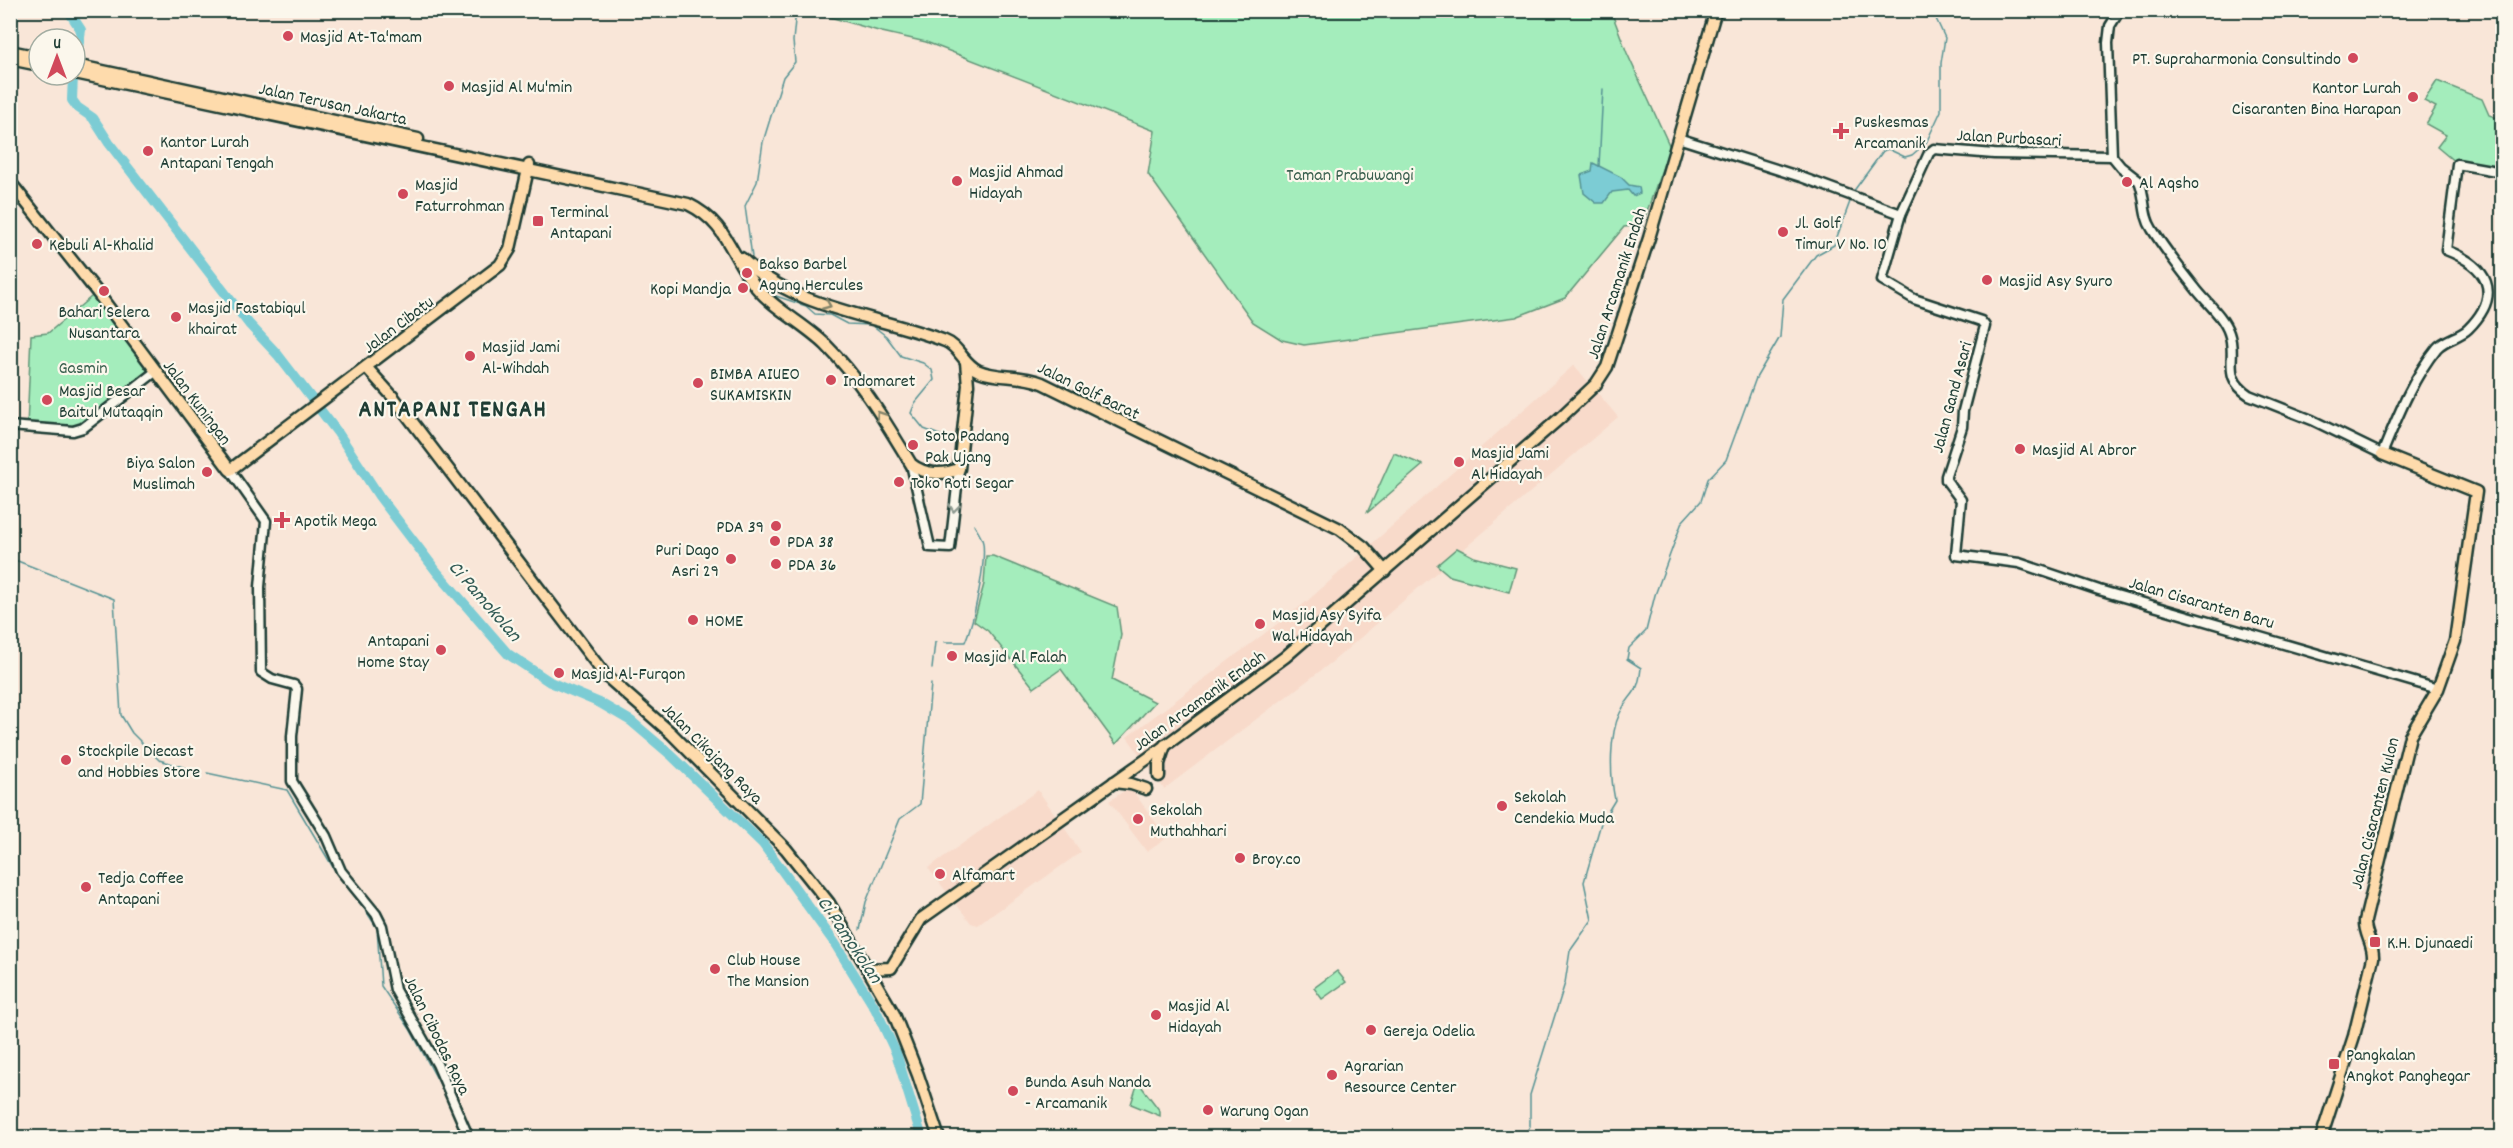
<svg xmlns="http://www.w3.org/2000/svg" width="2513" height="1148" viewBox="0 0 2513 1148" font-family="Dekko,sans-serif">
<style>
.built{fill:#f8daca}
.green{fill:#a4edbc;stroke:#629578;stroke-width:1.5}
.water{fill:#7bccd4;stroke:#569394;stroke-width:1.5}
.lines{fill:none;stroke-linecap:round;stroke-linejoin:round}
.stream{stroke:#569394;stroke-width:1.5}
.river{stroke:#7bccd4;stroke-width:10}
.minor-casing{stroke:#1f3d34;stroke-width:13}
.major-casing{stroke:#1f3d34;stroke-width:15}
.minor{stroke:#fbf7ec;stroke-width:8}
.major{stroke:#fedbac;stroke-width:10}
.oneway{stroke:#83846a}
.oneway2{stroke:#8d9a90}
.poi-dot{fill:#d1495b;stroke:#fbf7ec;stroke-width:2}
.labels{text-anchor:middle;stroke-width:4.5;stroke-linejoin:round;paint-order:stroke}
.poi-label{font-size:18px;fill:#1f3d34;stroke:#fbf7ec;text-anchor:start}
.street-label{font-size:18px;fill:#1f3d34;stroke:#fbf7ec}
.park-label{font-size:18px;fill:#3a604f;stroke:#fbf7ec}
.water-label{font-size:20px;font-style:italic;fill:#315a54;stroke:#fbf7ec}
.district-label{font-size:24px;font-weight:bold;letter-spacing:1.5px;fill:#1f3d34;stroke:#fbf7ec}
</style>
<rect width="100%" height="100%" fill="#f9e6d8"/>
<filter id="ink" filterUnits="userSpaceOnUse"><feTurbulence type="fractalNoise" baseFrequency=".0167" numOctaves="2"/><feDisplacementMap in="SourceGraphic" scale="12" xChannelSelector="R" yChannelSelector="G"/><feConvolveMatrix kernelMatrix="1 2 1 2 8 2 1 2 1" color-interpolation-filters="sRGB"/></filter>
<g filter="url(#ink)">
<!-- built -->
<g class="built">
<polygon points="1574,365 1618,417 1332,662 1164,789 1127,737 1305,603"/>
<polygon points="1130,787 1167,838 1147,852 1109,801"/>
<polygon points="1038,790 1081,852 978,925 971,923 928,868"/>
</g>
<!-- green -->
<g class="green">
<polygon points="809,11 1611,11 1627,53 1670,147 1642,225 1624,227 1565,298 1516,317 1304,345 1282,340 1253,322 1148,174 1155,131 926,42 882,32"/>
<polygon points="2437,81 2482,99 2489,115 2500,119 2502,109 2502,150 2498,158 2502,160 2502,171 2455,162 2437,147 2446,135 2426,124 2436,107 2424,101"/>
<polygon points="97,292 155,372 83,428 27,427 31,335 48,333"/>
<polygon points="1394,453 1423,465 1367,513"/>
<polygon points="1457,548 1474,557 1516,568 1509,592 1450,576 1437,565"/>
<polygon points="986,556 993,556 1117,607 1121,635 1112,680 1155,702 1116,744 1061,669 1034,688 988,631 974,621 984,584"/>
<polygon points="1337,971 1346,982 1322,999 1314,988"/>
<polygon points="1138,1082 1160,1111 1160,1116 1131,1104"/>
</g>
<!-- water -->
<polygon class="water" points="1593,163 1621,177 1629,185 1639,187 1640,193 1633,196 1628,190 1612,192 1604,203 1596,203 1584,193 1581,175 1592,171"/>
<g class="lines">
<!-- stream -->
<g class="stream">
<polyline points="1599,166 1603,89"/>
<polyline points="1853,192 1883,151 1888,149 1905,157 1912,155 1926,143 1941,111 1941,63 1945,38 1932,10"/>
<polyline points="752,257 745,206 757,182 763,142 783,77 795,62 793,41 796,10"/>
<polyline points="770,294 806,306 815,314 830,315 847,324 872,325 886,336 901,356 923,363 932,370 934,380 915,403 911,413 924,429 950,439"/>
<polyline points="10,558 114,599 121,715 132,733 159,760 197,771"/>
<path d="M945,642h20c9,-21 21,-77 18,-99 -1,-6 -6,-13 -9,-18"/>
<polyline points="932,669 935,642 937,642"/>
<polyline points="207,773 287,790 337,874 366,911 377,928 381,986 410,1029 444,1092 464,1138"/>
<polyline points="860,930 866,902 900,819 920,804 931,684"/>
<path d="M1523,1138l7,-12v-31l35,-112 5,-32 22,-31 -8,-38 17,-59 14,-23c-5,-24 -6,-65 5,-87 10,-21 18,-16 21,-45l-14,-9 2,-11 17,-17 9,-36 27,-73 19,-21 7,-22 18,-19 30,-82 24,-41 3,-38 33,-44 18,-10 17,-46"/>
</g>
<!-- river -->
<g class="river">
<polyline points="68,10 81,30 75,66"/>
<polyline points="73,75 72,100 77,107 93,118 109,143 249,324 278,355 338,433 379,496 437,572 508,654 550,682 600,703 631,721 671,755 763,844 834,942 875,1008 896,1053 922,1138"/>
</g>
<!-- minor casing -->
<g class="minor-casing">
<g id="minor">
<path d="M2120,10l-10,16 -2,17 4,113 9,11 18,14c7,16 3,33 13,48 13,21 29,41 44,60 11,14 27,27 33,44 9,25 -9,43 20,62l63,25 70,34c15,-36 30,-75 55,-106 8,-9 23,-11 31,-19 36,-36 19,-63 -22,-79l11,-86 45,8"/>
<polyline points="1678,138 1801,177 1901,214"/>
<polyline points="2112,156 1994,154 1934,149 1929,153 1901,214 1882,280 1914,299 1981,321 1985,326 1963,411 1962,427 1946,476 1946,480 1961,500 1956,555 2019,563 2099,590 2438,689"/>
<polyline points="10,426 73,431 83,428 155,372"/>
<polyline points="911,464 930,547 950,548 959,469"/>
<polyline points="230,470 266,521 260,587 261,672 272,679 294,685 297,689 292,736 292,781 326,836 341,871 376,914 382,926 395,990 437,1064 469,1138"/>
</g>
</g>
<!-- major casing -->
<g class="major-casing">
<g id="major">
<polyline points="10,51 39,57"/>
<polyline points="10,59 39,65"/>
<polyline points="75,65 418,139"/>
<path d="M75,73l613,131c41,20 42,52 68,83 19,23 49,37 70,58 35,35 60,78 85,119 13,11 33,11 48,5l9,-84 -2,-23"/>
<polyline points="10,182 97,292 230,470 500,265 510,249 529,165"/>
<path d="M741,258c55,52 136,57 204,83 14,5 19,24 34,30 19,8 41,3 63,12l298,146 24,18 21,24"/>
<polyline points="367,368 394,398 605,675 671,733 786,849 829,903 894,1014 918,1075 939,1138"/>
<polyline points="1159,776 1159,764 1165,745"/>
<polyline points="1114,782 1131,784 1146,789"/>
<polyline points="868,969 891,968 921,919 1147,759 1285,657 1560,418 1596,384 1607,367 1649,238 1716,10"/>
<path d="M2321,1138l33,-102 19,-78c1,-14 -9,-24 -8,-37l45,-185 28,-47 17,-48 21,-149 -94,-38"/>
</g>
</g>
<!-- minor -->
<use href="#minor" class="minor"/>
<!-- major -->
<use href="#major" class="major"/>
</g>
<!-- one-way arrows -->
<defs><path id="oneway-chevron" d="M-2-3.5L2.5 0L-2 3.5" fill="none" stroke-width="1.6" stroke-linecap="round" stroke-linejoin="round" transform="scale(1.5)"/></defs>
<g class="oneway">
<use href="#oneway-chevron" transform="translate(827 305) rotate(22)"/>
<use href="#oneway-chevron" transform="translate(880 415) rotate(-123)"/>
</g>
<use class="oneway2" href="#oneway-chevron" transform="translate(954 508) rotate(97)"/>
</g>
<!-- markers -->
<g class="poi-dot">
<circle cx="288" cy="36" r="6"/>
<circle cx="2353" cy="58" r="6"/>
<circle cx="449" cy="86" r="6"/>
<circle cx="2413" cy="97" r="6"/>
<path d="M1838 122h6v6h6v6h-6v6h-6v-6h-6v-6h6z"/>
<circle cx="148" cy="151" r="6"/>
<circle cx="957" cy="181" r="6"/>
<circle cx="2127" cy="182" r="6"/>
<circle cx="403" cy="194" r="6"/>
<rect x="532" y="215" width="12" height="12" rx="3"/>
<circle cx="1783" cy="232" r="6"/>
<circle cx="37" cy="244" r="6"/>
<circle cx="747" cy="273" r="6"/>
<circle cx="1987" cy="280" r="6"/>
<circle cx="743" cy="288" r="6"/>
<circle cx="104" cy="291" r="6"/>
<circle cx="176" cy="317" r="6"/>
<circle cx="470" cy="356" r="6"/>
<circle cx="831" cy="380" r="6"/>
<circle cx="698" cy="383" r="6"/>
<circle cx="47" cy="400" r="6"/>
<circle cx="913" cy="445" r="6"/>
<circle cx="2020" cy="449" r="6"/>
<circle cx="1459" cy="462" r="6"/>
<circle cx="207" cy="472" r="6"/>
<circle cx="899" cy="482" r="6"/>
<path d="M279 511h6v6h6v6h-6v6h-6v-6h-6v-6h6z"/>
<circle cx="776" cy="526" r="6"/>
<circle cx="775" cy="541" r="6"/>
<circle cx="731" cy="559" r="6"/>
<circle cx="776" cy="564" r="6"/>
<circle cx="693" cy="620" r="6"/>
<circle cx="1260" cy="624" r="6"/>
<circle cx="441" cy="650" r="6"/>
<circle cx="952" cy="656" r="6"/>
<circle cx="559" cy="673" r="6"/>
<circle cx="66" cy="760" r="6"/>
<circle cx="1502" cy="806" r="6"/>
<circle cx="1138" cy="819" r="6"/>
<circle cx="1240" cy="858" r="6"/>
<circle cx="940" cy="874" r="6"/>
<circle cx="86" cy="887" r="6"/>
<rect x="2369" y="936" width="12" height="12" rx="3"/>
<circle cx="715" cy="969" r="6"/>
<circle cx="1156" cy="1015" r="6"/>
<circle cx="1371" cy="1030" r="6"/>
<rect x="2328" y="1058" width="12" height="12" rx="3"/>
<circle cx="1332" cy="1075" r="6"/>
<circle cx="1013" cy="1091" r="6"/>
<circle cx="1208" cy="1110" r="6"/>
</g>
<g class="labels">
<!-- poi labels -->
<g class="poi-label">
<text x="300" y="42">Masjid At-Ta'mam</text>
<text x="2341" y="64" text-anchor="end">PT. Supraharmonia Consultindo</text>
<text x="461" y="92">Masjid Al Mu'min</text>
<text x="2401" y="93" text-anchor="end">Kantor Lurah<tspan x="2401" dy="21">Cisaranten Bina Harapan</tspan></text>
<text x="1854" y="127">Puskesmas<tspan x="1854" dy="21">Arcamanik</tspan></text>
<text x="160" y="147">Kantor Lurah<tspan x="160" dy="21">Antapani Tengah</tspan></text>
<text x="969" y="177">Masjid Ahmad<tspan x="969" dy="21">Hidayah</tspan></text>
<text x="2139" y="188">Al Aqsho</text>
<text x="415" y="190">Masjid<tspan x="415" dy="21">Faturrohman</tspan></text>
<text x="550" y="217">Terminal<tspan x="550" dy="21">Antapani</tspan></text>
<text x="1795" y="228">Jl. Golf<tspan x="1795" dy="21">Timur V No. 10</tspan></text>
<text x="49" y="250">Kebuli Al-Khalid</text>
<text x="759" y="269">Bakso Barbel<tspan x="759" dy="21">Agung Hercules</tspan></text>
<text x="1999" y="286">Masjid Asy Syuro</text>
<text x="731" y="294" text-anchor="end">Kopi Mandja</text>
<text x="188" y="313">Masjid Fastabiqul<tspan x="188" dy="21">khairat</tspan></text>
<text x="104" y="317" text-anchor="middle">Bahari Selera<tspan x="104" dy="21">Nusantara</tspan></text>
<text x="482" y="352">Masjid Jami<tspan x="482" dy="21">Al-Wihdah</tspan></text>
<text x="710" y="379">BIMBA AIUEO<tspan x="710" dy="21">SUKAMISKIN</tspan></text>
<text x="843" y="386">Indomaret</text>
<text x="59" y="396">Masjid Besar<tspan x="59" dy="21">Baitul Mutaqqin</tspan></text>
<text x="925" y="441">Soto Padang<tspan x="925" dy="21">Pak Ujang</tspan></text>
<text x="2032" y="455">Masjid Al Abror</text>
<text x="1471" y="458">Masjid Jami<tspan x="1471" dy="21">Al Hidayah</tspan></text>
<text x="195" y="468" text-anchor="end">Biya Salon<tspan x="195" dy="21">Muslimah</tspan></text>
<text x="911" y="488">Toko Roti Segar</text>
<text x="294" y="526">Apotik Mega</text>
<text x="764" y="532" text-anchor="end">PDA 39</text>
<text x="787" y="547">PDA 38</text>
<text x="719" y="555" text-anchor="end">Puri Dago<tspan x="719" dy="21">Asri 29</tspan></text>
<text x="788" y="570">PDA 36</text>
<text x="1272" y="620">Masjid Asy Syifa<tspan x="1272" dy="21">Wal Hidayah</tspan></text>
<text x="705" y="626">HOME</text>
<text x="429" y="646" text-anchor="end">Antapani<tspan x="429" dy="21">Home Stay</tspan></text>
<text x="964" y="662">Masjid Al Falah</text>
<text x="571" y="679">Masjid Al-Furqon</text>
<text x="78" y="756">Stockpile Diecast<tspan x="78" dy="21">and Hobbies Store</tspan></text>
<text x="1514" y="802">Sekolah<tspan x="1514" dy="21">Cendekia Muda</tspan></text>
<text x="1150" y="815">Sekolah<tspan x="1150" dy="21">Muthahhari</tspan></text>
<text x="1252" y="864">Broy.co</text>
<text x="952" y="880">Alfamart</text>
<text x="98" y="883">Tedja Coffee<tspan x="98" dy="21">Antapani</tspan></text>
<text x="2387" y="948">K.H. Djunaedi</text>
<text x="727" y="965">Club House<tspan x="727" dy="21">The Mansion</tspan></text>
<text x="1168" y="1011">Masjid Al<tspan x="1168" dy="21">Hidayah</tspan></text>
<text x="1383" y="1036">Gereja Odelia</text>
<text x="2346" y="1060">Pangkalan<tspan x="2346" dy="21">Angkot Panghegar</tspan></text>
<text x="1344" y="1071">Agrarian<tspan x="1344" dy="21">Resource Center</tspan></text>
<text x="1025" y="1087">Bunda Asuh Nanda<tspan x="1025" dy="21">- Arcamanik</tspan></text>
<text x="1220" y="1116">Warung Ogan</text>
</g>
<!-- street labels -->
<g class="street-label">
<text transform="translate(333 103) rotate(12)" y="6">Jalan Terusan Jakarta</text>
<text transform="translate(2009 137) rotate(3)" y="6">Jalan Purbasari</text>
<text transform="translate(1616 283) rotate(-72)" y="6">Jalan Arcamanik Endah</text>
<text transform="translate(398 324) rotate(-37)" y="6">Jalan Cibatu</text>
<text transform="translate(1089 390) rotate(26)" y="6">Jalan Golf Barat</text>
<text transform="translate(1951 397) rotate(-75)" y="6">Jalan Gand Asari</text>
<text transform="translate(198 402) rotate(53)" y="6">Jalan Kuningan</text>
<text transform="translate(2202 602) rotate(16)" y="6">Jalan Cisaranten Baru</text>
<text transform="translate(1199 700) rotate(-36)" y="6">Jalan Arcamanik Endah</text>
<text transform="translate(713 753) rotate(45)" y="6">Jalan Cikajang Raya</text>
<text transform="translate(2374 813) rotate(-76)" y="6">Jalan Cisaranten Kulon</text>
<text transform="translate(438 1035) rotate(64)" y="6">Jalan Cibodas Raya</text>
</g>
<!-- park labels -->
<g class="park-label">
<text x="1350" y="180">Taman Prabuwangi</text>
<text x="83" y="373">Gasmin</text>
</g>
<!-- water labels -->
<g class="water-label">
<text transform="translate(486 600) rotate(49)" y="7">Ci Pamokolan</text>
<text transform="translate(851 939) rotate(56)" y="7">Ci Pamokolan</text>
</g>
<!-- district labels -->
<g class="district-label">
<text x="453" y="416">ANTAPANI TENGAH</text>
</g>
</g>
<!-- margin -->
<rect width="2513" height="1148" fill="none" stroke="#fbf7ec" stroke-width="36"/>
<rect x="18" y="18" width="2477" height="1112" fill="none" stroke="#1f3d34" stroke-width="2" filter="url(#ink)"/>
<!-- north arrow -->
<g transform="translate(57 57)"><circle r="28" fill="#fbf7ec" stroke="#a3ada2" stroke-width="1.5"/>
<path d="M0-4.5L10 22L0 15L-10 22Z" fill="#d1495b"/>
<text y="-9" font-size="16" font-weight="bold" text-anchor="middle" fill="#1f3d34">U</text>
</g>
</svg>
